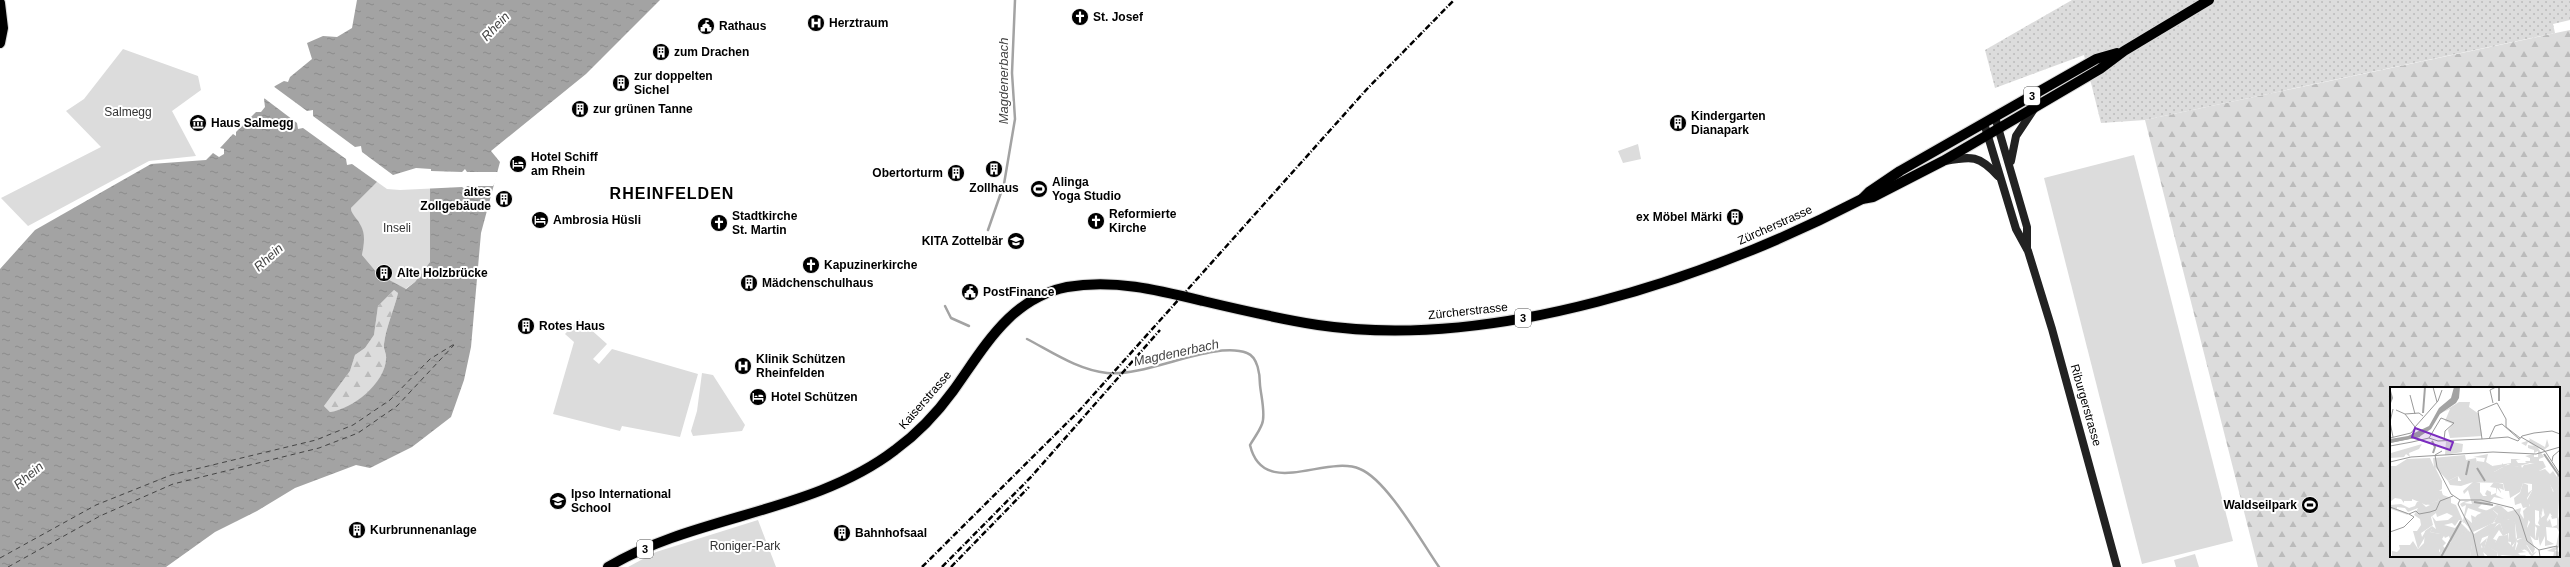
<svg xmlns="http://www.w3.org/2000/svg" width="2570" height="567" viewBox="0 0 2570 567" font-family="Helvetica,sans-serif">
<style>
.green{fill:#dcdcdc}
.forest{fill:url(#forest-firs);fill-rule:evenodd}
.garden{fill:url(#garden-dots)}
.water{fill:url(#water-ripples);fill-rule:evenodd}
.pier{fill:#fff}
.lines{fill:none;stroke-linecap:round;stroke-linejoin:round}
.stream{stroke:#a3a3a3;stroke-width:2.5}
.ferry{stroke:#444;stroke-width:1;stroke-dasharray:5 4;stroke-linecap:butt}
.primary-casing{stroke:#dbdbdb;stroke-width:12}
.secondary{stroke:#222;stroke-width:8}
.primary{stroke:#000;stroke-width:10}
.rail{stroke:#000;stroke-width:2.5;stroke-dasharray:6 2 1 2;stroke-linecap:butt}
.labels{text-anchor:middle;stroke-width:4;stroke-linejoin:round;paint-order:stroke}
.shield{fill:#fff;stroke:#4c4c4c;stroke-width:1}
.shield-label{font-size:11px;font-weight:bold;fill:#000}
.poi-label{font-size:12px;font-weight:bold;fill:#000;stroke:#fff;text-anchor:start}
.park-label{font-size:12px;fill:#333;stroke:#fff}
.street-label{font-size:12px;fill:#000;stroke:#fff}
.water-label{font-size:13px;font-style:italic;fill:#444;stroke:#fff}
.district-label{font-size:16px;font-weight:bold;letter-spacing:1px;fill:#000;stroke:#fff}
.inset-river{fill:none;stroke:#a3a3a3;stroke-width:2}
.inset-road{fill:none;stroke:#999;stroke-width:1}
.view{fill:#7b2cbf;fill-opacity:0.15;stroke:#7b2cbf;stroke-width:2}
.inset-edge{fill:none;stroke:#000;stroke-width:2}
</style>
<defs>
<pattern id="forest-firs" width="22" height="20" patternUnits="userSpaceOnUse"><rect width="22" height="20" fill="#dcdcdc"/><path d="M5 1l3.5 6h-7zM16 11l3.5 6h-7z" fill="#bbb"/></pattern>
<pattern id="garden-dots" width="8" height="8" patternUnits="userSpaceOnUse"><rect width="8" height="8" fill="#dcdcdc"/><path d="M2 2h.1M6 6h.1" fill="none" stroke="#bbb" stroke-width="1.8" stroke-linecap="round"/></pattern>
<pattern id="water-ripples" width="26" height="14" patternUnits="userSpaceOnUse"><rect width="26" height="14" fill="#a3a3a3"/><path d="M2 4q2-2 4 0t4 0M15 11q2-2 4 0t4 0" fill="none" stroke="#8b8b8b"/></pattern>
</defs>
<rect width="100%" height="100%" fill="#fff"/>
<!-- green -->
<g class="green">
<polygon points="123,49 198,76 201,90 172,111 196,156 149,161 28,226 1,198 101,147 66,111 84,99"/>
<polygon points="1638,144 1641,159 1623,163 1618,151"/>
<polygon points="2134,155 2233,541 2142,564 2044,178"/>
<path d="M377,182l53,6v74l-15,20 -10,7 -27,-15 -16,-19c2,-10 3,-21 -2,-31 -3,-6 -9,-9 -9,-16z"/>
<polygon points="579,319 607,344 593,359 599,364 612,349 698,374 680,437 622,426 620,431 553,414 574,342 565,334"/>
<polygon points="702,373 713,375 745,425 742,431 693,436 691,431 697,411"/>
<polygon points="758,520 776,567 628,567 656,552"/>
<polygon points="2195,554 2199,567 2176,567 2174,560"/>
</g>
<!-- forest -->
<g class="forest">
<path d="M2570,30v537h-312l-113,-447zM2391,388h168v168h-168z"/>
<path d="M394,290l4,3c-4,17 -12,34 -14,51 -1,5 3,10 2,15 -1,25 -33,50 -56,53l-6,-6 26,-35 5,-16 10,-7 9,-13 4,-29z"/>
</g>
<!-- garden -->
<polygon class="garden" points="2072,0 2570,0 2570,20 2553,24 2555,33 2145,120 2101,123 2084,55 1995,88 1985,50"/>
<!-- water -->
<path class="water" d="M357,0h303l-74,74 -95,77 9,11 -19,71 -10,114 -7,33 -13,37 -39,30 -42,21 -14,-3 -61,23 -38,23 -42,21 -49,35h-166v-298l35,-39 116,-66 55,-4 7,-7 6,4 5,-3v-5l-4,-1 13,-14 3,2v-4l20,-20h5l4,-5 -1,-8 11,-13 9,-5 4,1 2,-5 22,-18 -5,-16 16,-7 14,1 15,-9zM377,182l53,6v74l-15,20 -9,7 -28,-15 -16,-19c2,-11 4,-21 -2,-31 -3,-6 -9,-10 -9,-16zM394,290l4,3c-4,17 -12,34 -14,51 -1,5 3,10 2,15 -1,24 -33,50 -56,53l-6,-6 26,-35 5,-16 10,-7 9,-13 4,-29z"/>
<!-- pier -->
<polygon class="pier" points="273,86 307,111 313,110 313,116 355,147 361,146 362,152 393,175 416,168 431,169 431,171 462,172 465,169 467,172 498,172 495,183 493,186 467,186 465,189 462,187 400,190 387,189 352,164 347,165 346,159 303,128 298,129 297,123 264,98"/>
<g class="lines">
<!-- stream -->
<g class="stream">
<polyline points="988,230 1004,184 1015,119 1012,73 1015,0"/>
<polyline points="945,306 951,318 969,326"/>
<path d="M1027,339c25,13 51,31 80,34 40,4 107,-33 140,-20 11,4 13,22 13,32 1,11 6,30 2,39 -3,8 -8,14 -12,21 13,55 76,9 110,24 27,11 61,72 79,98"/>
</g>
<!-- ferry -->
<g class="ferry">
<polyline points="0,558 96,505 171,475 316,440 353,425 390,400 430,359 456,343"/>
<polyline points="8,567 100,516 173,484 319,448 358,433 397,406 454,345"/>
</g>
<!-- primary casing -->
<g class="primary-casing">
<g id="primary">
<polyline points="0,3 3,28 0,43"/>
<polyline points="1862,199 1869,192 1900,171 2096,59 2117,53"/>
<path d="M608,567c87,-52 205,-54 287,-117 22,-16 42,-37 58,-59 31,-43 57,-93 114,-104 47,-8 91,3 136,14 38,9 76,18 115,24 174,26 390,-46 544,-126l11,-2 70,-36 157,-92 24,-18 85,-51"/>
</g>
</g>
<!-- secondary -->
<g class="secondary">
<polyline points="1995,117 2027,227 2027,248"/>
<polyline points="1984,123 2016,229 2028,251 2052,329 2117,567"/>
<path d="M1945,161c27,-5 34,-6 53,15"/>
<polyline points="2011,161 2016,136 2034,109"/>
</g>
<!-- primary -->
<use href="#primary" class="primary"/>
<!-- rail -->
<g class="rail">
<polyline points="922,567 1078,412 1367,89 1454,0"/>
<polyline points="942,567 1031,477 1160,330"/>
<polyline points="951,567 1029,487"/>
</g>
</g>
<!-- icons -->
<defs>
<g id="church-disc" transform="scale(0.9)"><circle r="9.5" fill="#000" stroke="#fff"/><path d="M-1.2-6h2.4v3.5h3.3v2.4h-3.3V6h-2.4V-.1h-3.3v-2.4h3.3Z" fill="#fff"/></g>
<g id="hospital-disc" transform="scale(0.9)"><circle r="9.5" fill="#000" stroke="#fff"/><path d="M-5-5h3v3.5h4V-5h3V5h-3V1.5h-4V5h-3Z" fill="#fff"/></g>
<g id="civic-disc" transform="scale(0.9)"><circle r="9.5" fill="#000" stroke="#fff"/><path d="M-.6-6.5H3V-4.5H.6V-3L4-1V1h2V6H-6V1h2V-1L-.6-3ZM-1.2 2.5V6h2.4V2.5Z" fill="#fff"/></g>
<g id="building-disc" transform="scale(0.9)"><circle r="9.5" fill="#000" stroke="#fff"/><path d="M-4-6H4V6H1V3H-1V6H-4ZM-2.5-4.3h1.7v1.8h-1.7ZM.8-4.3h1.7v1.8H.8ZM-2.5-1h1.7V.8h-1.7ZM.8-1h1.7V.8H.8Z" fill="#fff"/></g>
<g id="museum-disc" transform="scale(0.9)"><circle r="9.5" fill="#000" stroke="#fff"/><path d="M0-6L6-3V-2H-6V-3ZM-5-1h2V3h-2ZM-1-1h2V3h-2ZM3-1h2V3H3ZM-6 4H6V6H-6Z" fill="#fff"/></g>
<g id="hotel-disc" transform="scale(0.9)"><circle r="9.5" fill="#000" stroke="#fff"/><path d="M-6-4.5h1.5V1H6V5H4.5V3h-9V5H-6ZM-4 0a1.8 1.8 0 1 1 3.6 0ZM.5 0V-2.5h3Q6-2.5 6 0Z" fill="#fff"/></g>
<g id="stadium-disc" transform="scale(0.9)"><circle r="9.5" fill="#000" stroke="#fff"/><path d="M0-5a6.5 5 0 1 0 0 10a6.5 5 0 1 0 0-10ZM-3.5-1.8h7v3.6h-7Z" fill="#fff"/></g>
<g id="school-disc" transform="scale(0.9)"><circle r="9.5" fill="#000" stroke="#fff"/><path d="M0-5L7-2L0 1L-7-2ZM-4 1L0 2.5L4 1V4Q0 6-4 4Z" fill="#fff"/></g>
</defs>
<g fill-rule="evenodd">
<use href="#church-disc" x="1080" y="17"/>
<use href="#hospital-disc" x="816" y="23"/>
<use href="#civic-disc" x="706" y="26"/>
<use href="#building-disc" x="661" y="52"/>
<use href="#building-disc" x="621" y="83"/>
<use href="#building-disc" x="580" y="109"/>
<use href="#museum-disc" x="198" y="123"/>
<use href="#building-disc" x="1678" y="123"/>
<use href="#hotel-disc" x="518" y="164"/>
<use href="#building-disc" x="994" y="169"/>
<use href="#building-disc" x="956" y="173"/>
<use href="#stadium-disc" x="1039" y="189"/>
<use href="#building-disc" x="504" y="199"/>
<use href="#building-disc" x="1735" y="217"/>
<use href="#hotel-disc" x="540" y="220"/>
<use href="#church-disc" x="1096" y="221"/>
<use href="#church-disc" x="719" y="223"/>
<use href="#school-disc" x="1016" y="241"/>
<use href="#church-disc" x="811" y="265"/>
<use href="#building-disc" x="384" y="273"/>
<use href="#building-disc" x="749" y="283"/>
<use href="#civic-disc" x="970" y="292"/>
<use href="#building-disc" x="526" y="326"/>
<use href="#hospital-disc" x="743" y="366"/>
<use href="#hotel-disc" x="758" y="397"/>
<use href="#school-disc" x="558" y="501"/>
<use href="#stadium-disc" x="2310" y="505"/>
<use href="#building-disc" x="357" y="530"/>
<use href="#building-disc" x="842" y="533"/>
</g>
<g class="labels">
<!-- shield labels -->
<g class="shield">
<rect x="2024" y="87" width="16" height="18" rx="3"/>
<rect x="1515" y="309" width="16" height="18" rx="3"/>
<rect x="637" y="540" width="16" height="18" rx="3"/>
</g>
<g class="shield-label">
<text x="2032" y="100">3</text>
<text x="1523" y="322">3</text>
<text x="645" y="553">3</text>
</g>
<!-- poi labels -->
<g class="poi-label">
<text x="1093" y="21">St. Josef</text>
<text x="829" y="27">Herztraum</text>
<text x="719" y="30">Rathaus</text>
<text x="674" y="56">zum Drachen</text>
<text x="634" y="80">zur doppelten<tspan x="634" dy="14">Sichel</tspan></text>
<text x="593" y="113">zur grünen Tanne</text>
<text x="1691" y="120">Kindergarten<tspan x="1691" dy="14">Dianapark</tspan></text>
<text x="211" y="127">Haus Salmegg</text>
<text x="531" y="161">Hotel Schiff<tspan x="531" dy="14">am Rhein</tspan></text>
<text x="943" y="177" text-anchor="end">Obertorturm</text>
<text x="1052" y="186">Alinga<tspan x="1052" dy="14">Yoga Studio</tspan></text>
<text x="994" y="192" text-anchor="middle">Zollhaus</text>
<text x="491" y="196" text-anchor="end">altes<tspan x="491" dy="14">Zollgebäude</tspan></text>
<text x="1109" y="218">Reformierte<tspan x="1109" dy="14">Kirche</tspan></text>
<text x="732" y="220">Stadtkirche<tspan x="732" dy="14">St. Martin</tspan></text>
<text x="1722" y="221" text-anchor="end">ex Möbel Märki</text>
<text x="553" y="224">Ambrosia Hüsli</text>
<text x="1003" y="245" text-anchor="end">KITA Zottelbär</text>
<text x="824" y="269">Kapuzinerkirche</text>
<text x="397" y="277">Alte Holzbrücke</text>
<text x="762" y="287">Mädchenschulhaus</text>
<text x="983" y="296">PostFinance</text>
<text x="539" y="330">Rotes Haus</text>
<text x="756" y="363">Klinik Schützen<tspan x="756" dy="14">Rheinfelden</tspan></text>
<text x="771" y="401">Hotel Schützen</text>
<text x="571" y="498">Ipso International<tspan x="571" dy="14">School</tspan></text>
<text x="2297" y="509" text-anchor="end">Waldseilpark</text>
<text x="370" y="534">Kurbrunnenanlage</text>
<text x="855" y="537">Bahnhofsaal</text>
</g>
<!-- park labels -->
<g class="park-label">
<text x="128" y="116">Salmegg</text>
<text x="397" y="232">Inseli</text>
<text x="745" y="550">Roniger-Park</text>
</g>
<!-- street labels -->
<g class="street-label">
<text transform="translate(1775 225) rotate(-24)" y="4">Zürcherstrasse</text>
<text transform="translate(1468 311) rotate(-6)" y="4">Zürcherstrasse</text>
<text transform="translate(925 400) rotate(-49)" y="4">Kaiserstrasse</text>
<text transform="translate(2086 405) rotate(74)" y="4">Riburgerstrasse</text>
</g>
<!-- water labels -->
<g class="water-label">
<text transform="translate(495 26) rotate(-46)" y="5">Rhein</text>
<text transform="translate(1003 81) rotate(-90)" y="5">Magdenerbach</text>
<text transform="translate(268 257) rotate(-42)" y="5">Rhein</text>
<text transform="translate(1176 352) rotate(-12)" y="5">Magdenerbach</text>
<text transform="translate(28 475) rotate(-40)" y="5">Rhein</text>
</g>
<!-- district labels -->
<g class="district-label">
<text x="672" y="199">RHEINFELDEN</text>
</g>
</g>
<!-- overview -->
<g transform="translate(2390 387)">
<rect width="170" height="170" fill="#fff"/>
<path d="M139,51l16,9 2,-8 2,7 -5,4 -6,-2 6,9 -5,2v2h4l3,6 -7,4 3,-6 -12,-2 -14,4 -8,-3 -14,8v-5l-5,-1 -1,-1 -1,-2h-10v-2l7,1 1,-4 -12,-1 15,-3 -2,8 6,4 19,-3v-4h10l-5,1 2,3h9l-2,-1 1,-1h4v-3l-5,-2 9,-2v3h4v-6l-4,2v-3l-6,-2v-3l6,1 -6,-4 -2,4 -5,-3 9,-3zM32,57l-3,5 -10,4 1,4 -4,-3 -2,3 -14,1 1,-5zM155,82l5,5 3,-3 4,6v-4l3,1v10l-6,8 -9,-17zM68,89v5h14l8,2v9l3,4h4l-2,-2 2,-4 4,2v3l5,-2v-5l-6,-1 4,-5 9,2 1,6 -5,-2 2,4v1l-4,-5 -1,7 8,4 -10,-2 -4,5 1,3 -9,-1 -4,4 10,3 -12,6 -5,10 3,7 16,-10 6,-1 -2,-1 4,-8 -6,-5 -4,2 9,-6 10,3 -5,-1 6,5 13,-4 -1,5 4,6 -1,-8 4,-4 -4,1 -2,-5 -6,2 -1,-7 6,-5 3,-10 5,2v8l5,-4 -6,9 4,12 -4,17 8,22 -2,5 -6,-9 -5,-1v-6l-5,1 -2,11h6l2,-1h3l4,3v3l-1,-3 -5,-3 -2,2 5,1 -9,1 2,2h6l-2,2 -22,-2 -4,2 -1,-5 -10,-6 8,-3 4,-7 8,-1 1,-3v10l5,5 4,-10 -2,-14 -7,-4 -5,4v8l-3,-8 -3,1 -7,11 -8,3 -2,6 7,-6 -3,11 -3,-4 1,5 6,3 1,4 -6,-5 2,5h-15l2,-14 -5,5 1,-5 -2,2 5,-15 -8,-9 3,-16 -4,2 -2,-3 5,-3h5l-6,2 8,1 -4,-14 -4,4 -1,-3 10,-9 -12,4 -11,-1 -2,-4zM78,121l14,5 -7,4 -4,-2 1,8 -7,-6zM51,103l2,5 8,3 -2,2 2,-2v5l5,2 7,16 -4,-1 -4,6 -3,-3 -8,2 11,3 5,-6 8,8 -17,12 -2,-6 -4,2 -1,-2 -2,3 4,4 -3,3 3,3 -6,5v-20l-10,-2 2,-3h4l-4,-13 4,5 12,-1 5,-4 -6,-3 -10,4 -1,-4 -5,4 2,8 -12,8 1,4 3,-5v5l-7,12 -5,-18h4l4,-6 -1,-6 -6,-4 4,-7 -10,4 -3,-4 -8,-1v2l10,4 1,2 -17,-6 -1,-4 11,-1 8,4 6,-2 2,-4h4l5,5 4,-2 -4,-1 12,-3zM153,121l-2,10 4,-3 2,6 2,-3 -2,4 3,-3 2,8 5,-2v-7l-5,1 -1,-3h7l2,8 -2,3 2,-3v25l-2,-2 -3,4 5,1v5h-7l1,-5 -7,-1 8,-4h-9l10,-1 3,-14 -2,-4 -11,-1 1,13 7,4 -9,2v-10l-5,10 -2,-10v4h-3l2,-12 -2,-2 1,-3v2l4,1 -2,-3z" fill="#dcdcdc" fill-rule="evenodd"/>
<path d="M69,15h11l-1,5 10,7 3,22 -32,2 -2,-8 5,-6 -8,-3 5,-12 -7,3zM56,54l17,3 -1,8 -17,3zM75,68l1,5 10,-2 1,5h10l7,4v5l9,-5 -1,-3 1,-1v3l9,-2 4,3 5,-2 1,3 2,-3 17,-3 2,3 -4,6 6,-2 8,23 7,-8 -2,32h-6l-2,-3 -4,8 -3,-13 -4,12v-9l-4,-1v30l-7,-6 -1,-6v9l-2,2 -2,-14 2,-2 1,5h1l3,-6 -3,-4 3,-13 -4,-3 6,-11v-7l-9,-1 -3,9 -10,6 -1,-7h-4l-2,-8 -41,-1 -4,-6 -10,5 -13,-14 7,14v8l-3,2h3l-4,10 -12,4 -14,-6v2h-8v2l-3,-4 -6,-1 -5,4v-36h6l11,-7 23,-1 4,9 -1,-9zM83,115l16,3 1,-2 -1,2 11,1v3l-7,1 5,5 -5,8 -20,9 -2,-2 1,13 2,2 2,4 -4,-4 -2,12h-78v-6l5,1 3,-3 -1,-4h11l3,-4 5,8 6,-6 1,-12 7,-5 4,3h-4l-2,3 10,2 2,9 -3,8 2,3 10,-12 10,-22 9,7 7,-12 19,-9zM71,134l6,3 4,9 -3,-3 -4,2 -12,9zM118,128l-2,4 7,1 2,3 1,18 6,-3 10,16 5,-3 -5,6 -6,-8 -11,2 3,-8 -2,-2 -5,6v-5l-8,-1h5l1,-8 -6,3 -4,-6 -6,9 3,1 -1,6h-7l9,6v4l-9,1 -4,-7 1,2 -3,-1v4l-2,-4 2,-4 2,1 6,-17 10,-8 3,8 -1,-12z" fill="#dcdcdc" fill-rule="evenodd"/>
<path d="M64,0h6l-1,11 -3,5 -16,11 -9,15 -12,8 -29,6v-4l18,-3 21,-10 10,-18 12,-10z" fill="#a3a3a3"/>
<path class="inset-river" d="M109,0v14M0,16l2,-5 -2,-7M33,26l2,-26M42,54l3,6 -2,6M0,55l30,-6M154,67l16,23M87,81l8,13M76,88l3,-14M84,115l19,3M51,170l20,-36"/>
<path class="inset-road" d="M43,0l4,15M20,8l5,19M103,16l-3,-13 6,-3M6,23l9,4 10,13M15,27l14,-1 4,3M25,40l23,-26 4,-11M3,50l-3,-15 3,-13M131,50l24,14 15,23M0,51l21,-5 4,-5M39,51l12,-20 13,5M92,52l-4,-28 19,-8 9,16v8l14,11M92,52l26,-2 10,4 4,-5 12,-3 18,-2 8,3M99,52l6,-13 7,-2 17,15M54,53l1,-9 9,-8M22,55l17,-4 9,3 44,-2M0,59l22,-4M52,64l-7,4 2,12 14,27 9,6h21l32,8 6,8 8,25 12,9 1,7M162,74l1,-5 7,-6M0,75l21,-5 82,-5 43,2 24,-7M70,113l-2,4 15,30 5,23M0,120l19,7 7,-3 3,3 11,-2 6,-2 4,-9 13,-5M0,145l14,-5 10,-10 -5,-3M149,163l18,-4v11"/>
<path class="view" d="M25,41l38,14 -3,8 -38,-13z"/>
<rect width="170" height="170" class="inset-edge"/>
</g>
</svg>
